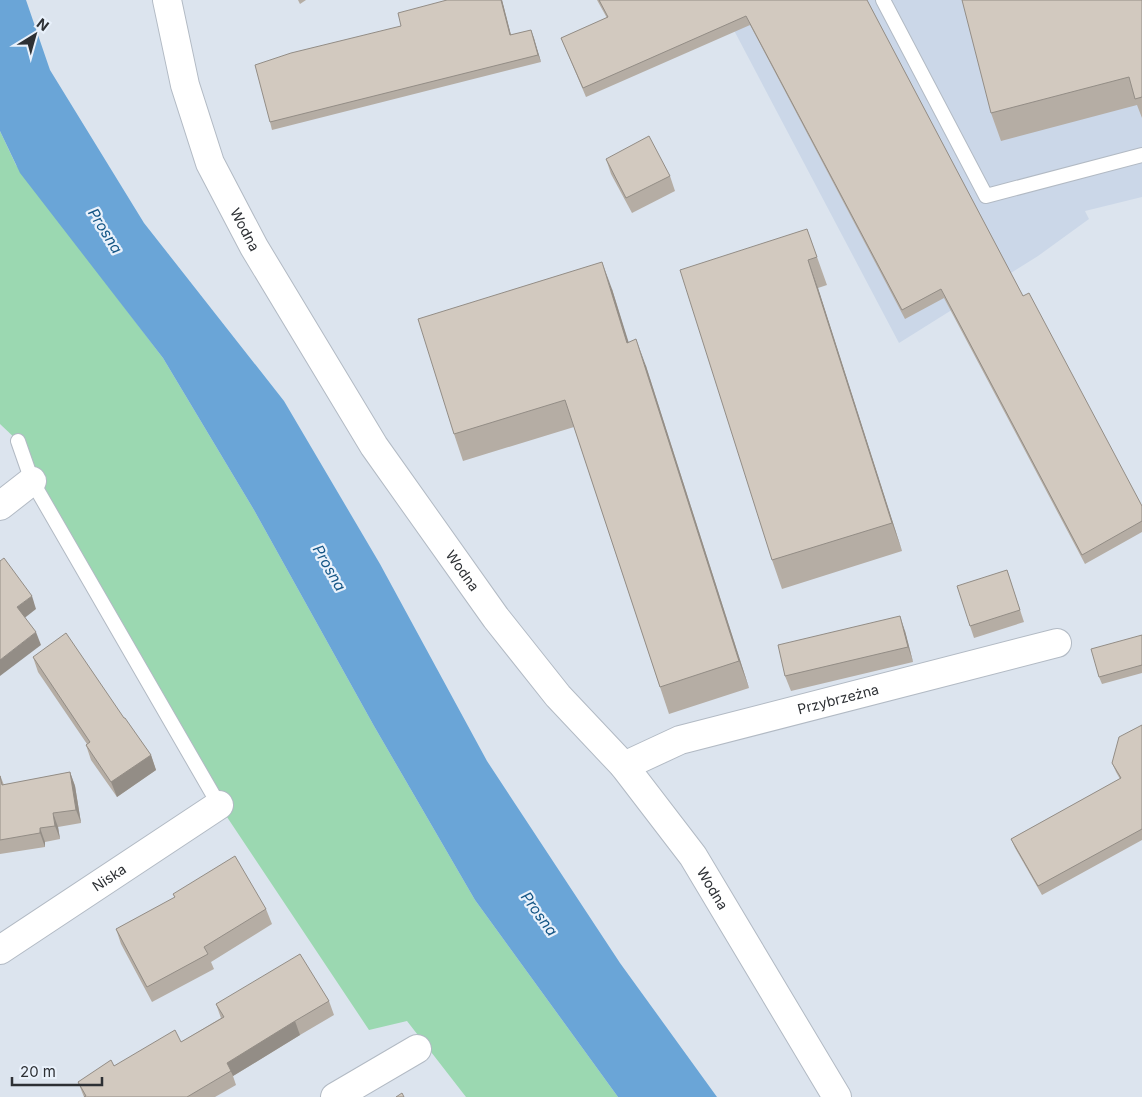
<svg xmlns="http://www.w3.org/2000/svg" width="1142" height="1097" viewBox="0 0 1142 1097" font-family="Inter,sans-serif">
<style>
.built{fill:#cbd7e8}
.green{fill:#9bd8b1}
.water{fill:#6aa5d7}
.lines{fill:none;stroke-linecap:round;stroke-linejoin:round}
.lane-casing{stroke:#b2bac4;stroke-width:16}
.street-casing{stroke:#b2bac4;stroke-width:30}
.lane{stroke:#fff;stroke-width:14}
.street{stroke:#fff;stroke-width:28}
.wall{fill:#b5ada4}
.shaded-wall{fill:#938d86}
.building{fill:#d2c9bf;stroke:#938d86}
.labels{text-anchor:middle;stroke-width:4.5;stroke-linejoin:round;paint-order:stroke}
.street-label{font-size:14px;fill:#2d3034;stroke:#e9f1fb}
.water-label{font-size:15px;font-style:italic;fill:#135585;stroke:#e9f1fb}
</style>
<rect width="100%" height="100%" fill="#dce4ee"/>
<!-- built -->
<polygon class="built" points="718,0 1142,0 1142,197 1085,211 1089,219 1038,256 899,343"/>
<!-- green -->
<polygon class="green" points="0,131 16,165 163,358 254,510 374,726 475,900 618,1097 466,1097 407,1021 369,1030 219,805 18,441 0,424"/>
<!-- water -->
<polygon class="water" points="0,0 26,0 50,70 144,223 284,401 380,564 487,761 620,963 717,1097 618,1097 475,900 374,726 254,510 163,358 20,173 0,131"/>
<g class="lines">
<!-- lane casing -->
<g class="lane-casing">
<g id="lane">
<polyline points="883,0 986,196 1142,155"/>
<polyline points="18,441 32,481 219,805"/>
</g>
</g>
<!-- street casing -->
<g class="street-casing">
<g id="street">
<path id="s1" d="M167,0l18,85 25,78 44,84 120,199 122,172 62,78 66,70 69,90 144,241"/>
<polyline points="0,506 32,481"/>
<path id="s2" d="M624,766l56,-26 377,-97"/>
<path id="s3" d="M0,950l219,-145"/>
<polyline points="335,1097 417,1049"/>
</g>
</g>
<!-- lane -->
<use href="#lane" class="lane"/>
<!-- street -->
<use href="#street" class="street"/>
</g>
<!-- wall -->
<g class="wall">
<polygon points="298,0 306,0 300,4"/>
<polygon points="447,0 502,0 511,35 531,30 541,62 272,130 270,122 401,26"/>
<polygon points="597,0 867,0 1023,296 1142,506 1142,532 1085,564 944,298 905,319 750,25 586,97 561,38 607,18"/>
<polygon points="1142,0 1142,118 1137,105 1001,141 991,113"/>
<polygon points="606,159 670,176 675,191 632,213 611,174"/>
<polygon points="807,229 827,285 818,288 902,551 782,589 772,560"/>
<polygon points="612,289 628,342 646,366 749,688 669,714 660,687 574,427 463,461 454,434"/>
<polygon points="1007,570 1024,622 974,638 970,626"/>
<polygon points="905,631 913,662 791,691 785,676"/>
<polygon points="1142,635 1142,673 1102,684 1099,677"/>
<polygon points="33,657 124,718 151,755 156,770 117,797 91,760 86,745 87,744 38,672"/>
<polygon points="1142,725 1142,840 1042,895 1015,848 1011,839 1120,779 1116,772 1112,763"/>
<polygon points="70,772 75,786 81,823 58,827 60,839 45,842 45,847 0,854 0,775 4,785"/>
<polygon points="173,894 266,909 272,924 211,962 214,969 152,1002 121,944 116,929 175,898"/>
<polygon points="329,1001 334,1015 300,1035 233,1076 236,1085 215,1097 84,1097 78,1082 114,1066 181,1042 221,1018 216,1004"/>
</g>
<!-- shaded-wall -->
<g class="shaded-wall">
<polygon points="501,0 502,0 513,43 510,35"/>
<polygon points="531,30 534,38 541,62 538,55"/>
<polygon points="808,260 818,288 902,551 892,523"/>
<polygon points="602,262 612,289 637,369 627,343"/>
<polygon points="636,339 646,366 749,688 739,661"/>
<polygon points="32,596 36,609 22,620 17,607"/>
<polygon points="900,616 905,631 913,662 908,647"/>
<polygon points="36,632 41,645 0,676 0,660"/>
<polygon points="151,755 156,770 117,797 111,782"/>
<polygon points="70,772 75,786 81,823 76,810"/>
<polygon points="53,813 58,827 60,839 55,826"/>
<polygon points="40,828 45,842 45,847 40,833"/>
<polygon points="295,1021 300,1035 233,1076 227,1063"/>
</g>
<!-- building -->
<g class="building">
<polygon points="447,0 501,0 510,35 531,30 538,55 270,122 255,65 291,53 401,26 398,13"/>
<polygon points="599,0 867,0 1023,296 1029,293 1142,506 1142,521 1082,555 941,289 902,310 746,16 583,88 561,38 608,17"/>
<polygon points="962,0 1142,0 1142,97 1135,99 1129,77 991,113"/>
<polygon points="649,136 670,176 626,198 606,159"/>
<polygon points="807,229 817,257 808,260 892,523 772,560 680,270"/>
<polygon points="602,262 627,343 636,339 739,661 660,687 565,400 454,434 418,319"/>
<polygon points="4,558 32,596 17,607 36,632 0,660 0,561"/>
<polygon points="1007,570 1020,610 970,626 957,586"/>
<polygon points="900,616 908,647 785,676 778,645"/>
<polygon points="66,633 124,718 125,718 151,755 111,782 86,745 90,742 33,657"/>
<polygon points="1142,635 1142,665 1099,677 1091,649"/>
<polygon points="1142,725 1142,829 1038,886 1011,839 1121,778 1112,763 1119,737"/>
<polygon points="70,772 76,810 53,813 55,826 40,828 40,833 0,840 0,776 2,785"/>
<polygon points="235,856 266,909 204,947 208,954 147,987 116,929 175,897 173,894"/>
<polygon points="300,954 329,1001 295,1021 227,1063 231,1071 187,1097 84,1097 86,1096 78,1082 111,1060 114,1066 175,1030 181,1042 224,1017 216,1004"/>
<polygon points="402,1093 404,1097 396,1097"/>
</g>
<g class="labels">
<!-- street labels -->
<g class="street-label">
<text dy="5" stroke="none"><textPath href="#s1" startOffset="244">Wodna</textPath></text>
<text dy="5" stroke="none"><textPath href="#s1" startOffset="649">Wodna</textPath></text>
<text dy="5" stroke="none"><textPath href="#s2" startOffset="225">Przybrzeżna</textPath></text>
<text dy="5" stroke="none"><textPath href="#s3" startOffset="131">Niska</textPath></text>
<text dy="5" stroke="none"><textPath href="#s1" startOffset="1054">Wodna</textPath></text>
</g>
<!-- water labels -->
<g class="water-label">
<text transform="translate(105 231) rotate(58)" y="5">Prosna</text>
<text transform="translate(329 568) rotate(60)" y="5">Prosna</text>
<text transform="translate(539 914) rotate(54)" y="5">Prosna</text>
</g>
</g>
<!-- north arrow -->
<g transform="translate(35 35) rotate(37)" stroke="#e9f1fb" stroke-width="4" paint-order="stroke">
<path d="M0-4L9 19L0 12L-9 19Z" fill="#2d3034"/>
<text y="-8" font-size="14" font-weight="bold" text-anchor="middle" fill="#2d3034">N</text>
</g>
<!-- scale -->
<path d="M12 1077v8h90v-8" fill="none" stroke="#2d3034" stroke-width="2.5"/>
<text x="20" y="1077" font-size="15" fill="#2d3034" stroke="#e9f1fb" stroke-width="4" paint-order="stroke">20 m</text>
</svg>
